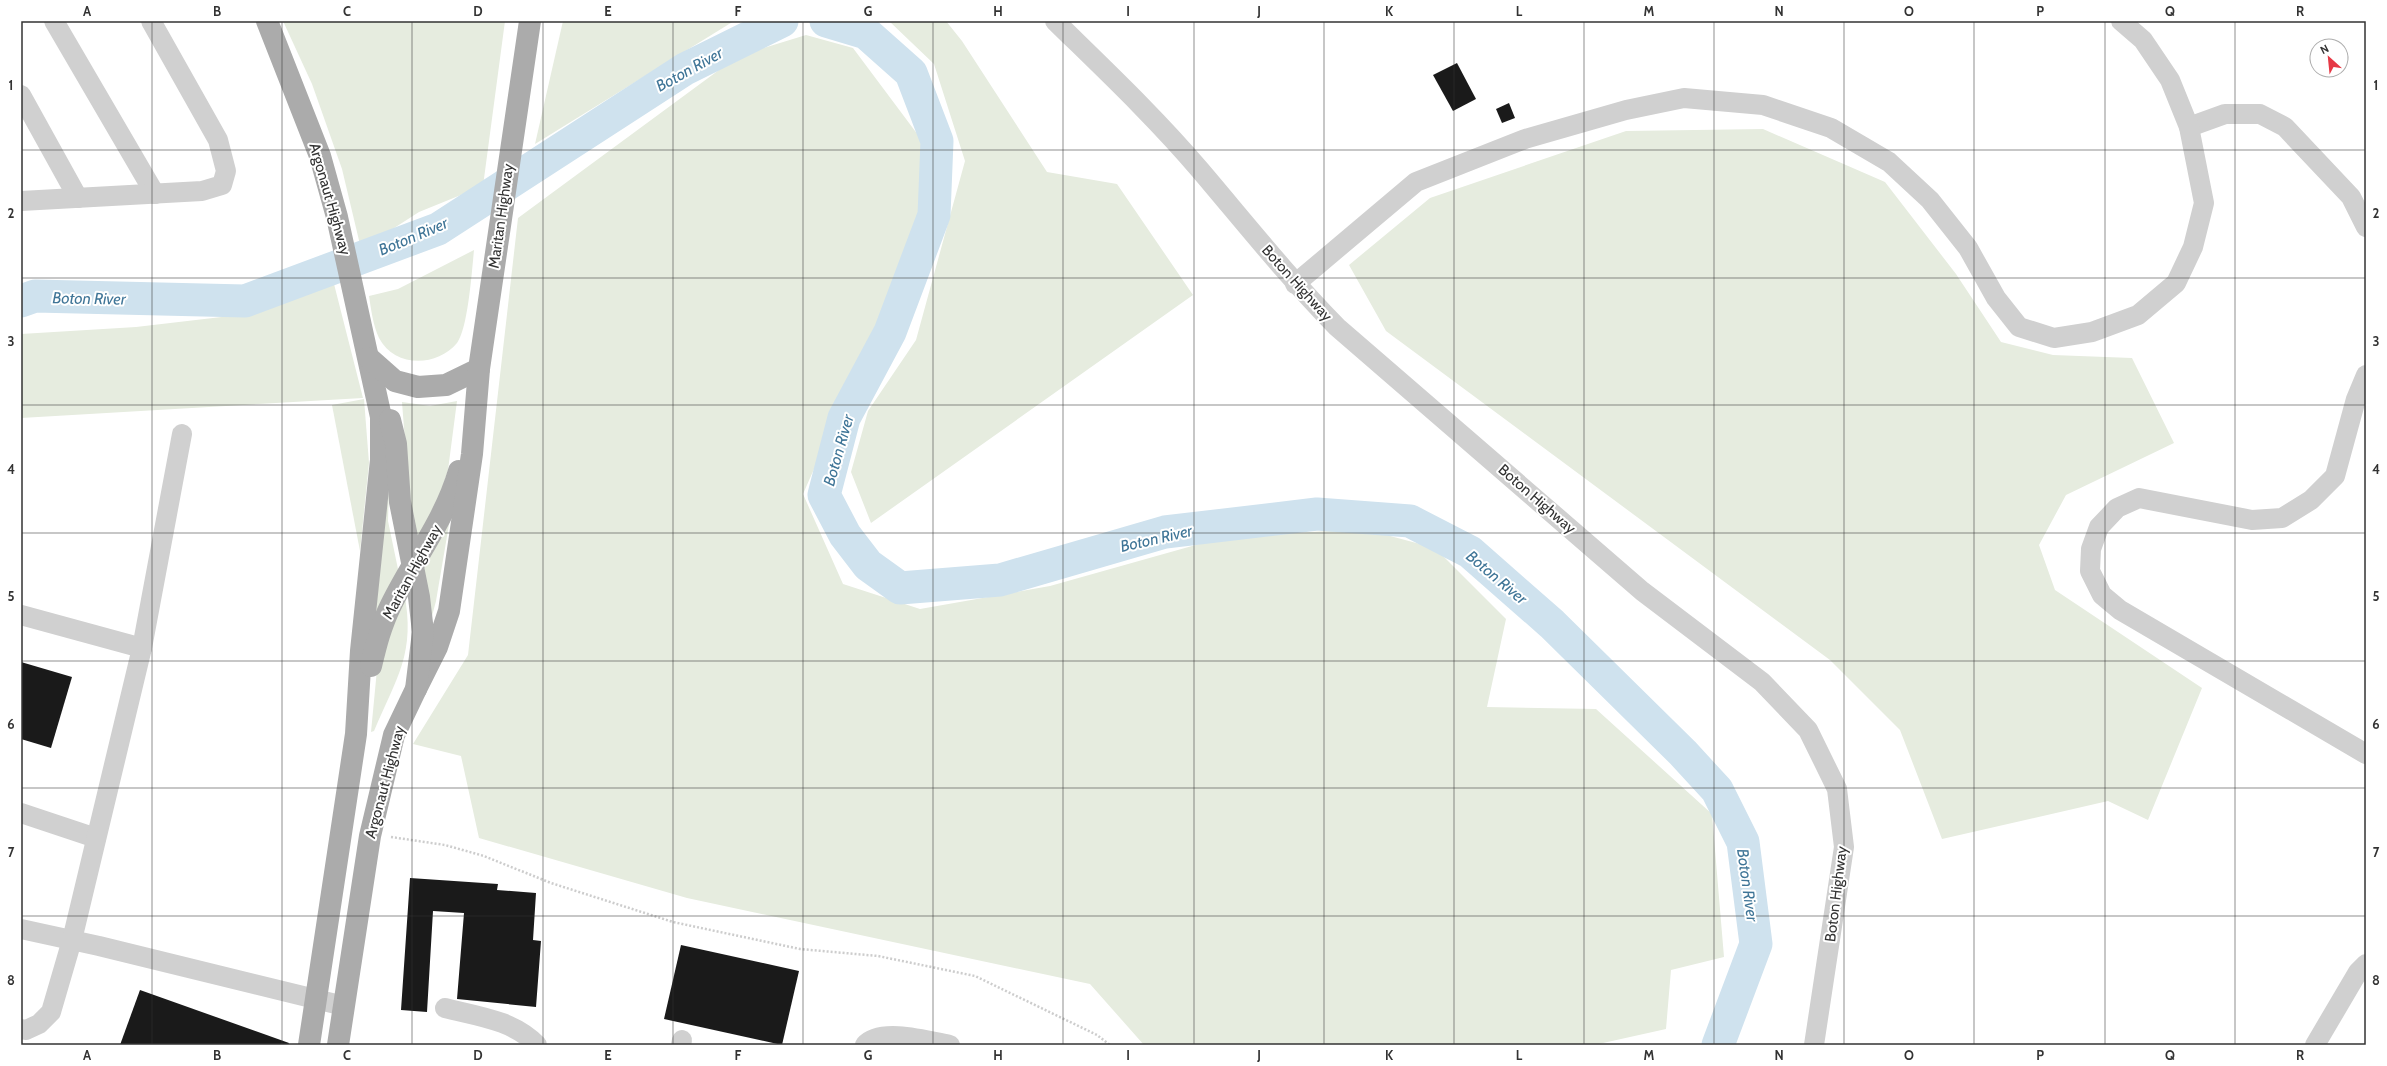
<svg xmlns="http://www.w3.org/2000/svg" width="2387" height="1066" viewBox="0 0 2387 1066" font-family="Cabin,sans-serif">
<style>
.green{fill:#e6ecdf}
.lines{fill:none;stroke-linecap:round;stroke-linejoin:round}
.river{stroke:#cfe2ee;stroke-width:33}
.building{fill:#1a1a1a}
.path{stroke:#cdcdcd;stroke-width:2.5;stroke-dasharray:2 2;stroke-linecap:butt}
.minor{stroke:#d0d0d0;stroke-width:20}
.major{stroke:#ababab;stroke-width:22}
.grid{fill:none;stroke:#333;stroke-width:1;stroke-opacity:0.55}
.labels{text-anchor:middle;stroke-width:4;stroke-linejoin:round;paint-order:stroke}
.street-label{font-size:15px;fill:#333;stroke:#fff}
.water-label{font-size:16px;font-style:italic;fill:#3f7597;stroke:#fff}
.neatline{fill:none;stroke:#333;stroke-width:1.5}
.grid-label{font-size:13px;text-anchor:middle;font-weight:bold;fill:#333}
</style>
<rect width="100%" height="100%" fill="#fff"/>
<!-- green -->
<g class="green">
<polygon points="283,21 505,21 483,186 419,212 391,230 362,253 342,169 312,84"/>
<polygon points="563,21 734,21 535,144"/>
<polygon points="889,21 946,21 962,41 1047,172 1117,184 1193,295 871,523 851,472 868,411 916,340 965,161 934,64"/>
<polygon points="806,35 853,48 924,143 921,213 877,326 803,494 843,584 920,609 1050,586 1224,537 1364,529 1435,548 1506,619 1487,707 1596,709 1712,814 1724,957 1671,970 1666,1029 1594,1045 1144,1045 1090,984 687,898 479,838 461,756 413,744 468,655 518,218 738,56"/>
<polygon points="1763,129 1885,182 1956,274 2001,342 2053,355 2132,358 2174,443 2066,495 2039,545 2055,590 2202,688 2148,820 2108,801 1942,839 1900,730 1830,660 1386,331 1349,265 1430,198 1626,131"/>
<path d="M474,250c-2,20 -6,79 -17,93 -21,25 -63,24 -78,-5 -6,-13 -8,-29 -10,-42l29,-7z"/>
<polygon points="333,280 363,398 21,418 21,334 136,327 230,316"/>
<polygon points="364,399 369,463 360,551 332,405"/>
<polygon points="457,401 448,470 437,505 413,545 402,402 430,406"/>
<polygon points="389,489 388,521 399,574 369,632"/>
<polygon points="453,501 436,601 427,635 420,568"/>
<path d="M404,592c12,61 -7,85 -30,139l-3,1 7,-73z"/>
</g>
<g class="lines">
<!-- river -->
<g class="river">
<polyline points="826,21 866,33 911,73 937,141 934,215 890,332 844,418 824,495 845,535 868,565 900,588 1000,580 1165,532 1317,514 1410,521 1470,552 1552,624 1683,753 1717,790 1743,842 1756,944 1718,1045"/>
<polyline points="21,301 35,296 245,301 438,229 685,69 782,21"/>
</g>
</g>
<!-- building -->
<g class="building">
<polygon points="1457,63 1476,99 1453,111 1433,75"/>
<polygon points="1509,103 1515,118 1502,123 1496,109"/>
<polygon points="21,662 72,677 51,748 21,739"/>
<polygon points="410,878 498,884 497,890 536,893 533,940 541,941 536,1007 457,999 464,913 433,911 427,1012 401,1010"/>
<polygon points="681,945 799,971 782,1045 664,1019"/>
<polygon points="140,990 289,1043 288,1045 120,1045"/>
</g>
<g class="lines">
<!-- path -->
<polyline class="path" points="391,837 445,845 484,856 551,883 673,922 800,949 878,956 975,976 1097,1035 1110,1045"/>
<!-- minor -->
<g class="minor">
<polyline points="54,21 155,194"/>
<path d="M1055,21c49,48 100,96 145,149 45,53 88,107 137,157l305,264 120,91 46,48 29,59 7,58 -30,198"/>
<polyline points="21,95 78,198"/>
<polyline points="2189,127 2225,114 2260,114 2285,127 2351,197 2366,227"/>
<polyline points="21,201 202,191 222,185 226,171 218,140 151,21"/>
<polyline points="1295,284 1416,182 1525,139 1626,110 1684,98 1763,105 1831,128 1889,162 1930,200 1968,248 1996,298 2019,327 2054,338 2092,332 2138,315 2176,283 2193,247 2204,203 2189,127 2170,80 2143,40 2121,21"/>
<polyline points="2366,375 2356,399 2335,476 2311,500 2282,518 2252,520 2139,498 2117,508 2099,527 2091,549 2090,571 2102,595 2120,610 2366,754"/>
<polyline points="21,615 142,648"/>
<polyline points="21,813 96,838"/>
<polyline points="21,929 99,946 344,1006"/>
<path d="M445,1008c32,8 68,12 92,37"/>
<polyline points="21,1029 26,1030 39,1024 51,1012 72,940 142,648 182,434"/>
<polyline points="681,1045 682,1040"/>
<path d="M865,1045c15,-18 64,-4 85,0"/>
<polyline points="2315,1045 2358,972 2366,964"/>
</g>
<!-- major -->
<g class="major">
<polyline points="267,21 320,156 337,217 381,417 381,460 361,651 356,734 309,1045"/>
<polyline points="369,358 395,381 418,387 446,385 479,369"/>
<path d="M371,666c5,-21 10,-41 20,-61 23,-47 53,-83 68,-134"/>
<polyline points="416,689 437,647 449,611 472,454 479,369 530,21"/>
<polyline points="338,1045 370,836 394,735 416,689 423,632 419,597 400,502 396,444 390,420"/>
</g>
</g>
<!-- grid -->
<path class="grid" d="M152,21v1024M282,21v1024M412,21v1024M543,21v1024M673,21v1024M803,21v1024M933,21v1024M1063,21v1024M1194,21v1024M1324,21v1024M1454,21v1024M1584,21v1024M1714,21v1024M1844,21v1024M1974,21v1024M2105,21v1024M2235,21v1024M21,150h2345M21,278h2345M21,405h2345M21,533h2345M21,661h2345M21,788h2345M21,916h2345"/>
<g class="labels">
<!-- street labels -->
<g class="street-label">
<text transform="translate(330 199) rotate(74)" y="5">Argonaut Highway</text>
<text transform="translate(501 216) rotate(-82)" y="5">Maritan Highway</text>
<text transform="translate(1297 283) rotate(48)" y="5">Boton Highway</text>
<text transform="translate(1537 499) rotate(41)" y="5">Boton Highway</text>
<text transform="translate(412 572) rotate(-61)" y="5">Maritan Highway</text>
<text transform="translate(385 782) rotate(-75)" y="5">Argonaut Highway</text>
<text transform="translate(1836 894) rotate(-83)" y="5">Boton Highway</text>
</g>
<!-- water labels -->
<g class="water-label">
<text transform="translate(689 69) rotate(-29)" y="6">Boton River</text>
<text transform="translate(413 236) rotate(-23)" y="6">Boton River</text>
<text transform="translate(89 298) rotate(1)" y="6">Boton River</text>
<text transform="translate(838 450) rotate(-74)" y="6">Boton River</text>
<text transform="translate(1156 538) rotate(-13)" y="6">Boton River</text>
<text transform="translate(1497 577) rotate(40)" y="6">Boton River</text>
<text transform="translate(1748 885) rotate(82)" y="6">Boton River</text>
</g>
</g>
<!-- border -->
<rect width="2387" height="1066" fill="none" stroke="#ffffff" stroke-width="44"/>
<!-- north arrow -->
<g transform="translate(2329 58) rotate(333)"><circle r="19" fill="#ffffff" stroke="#adadad"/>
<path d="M0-3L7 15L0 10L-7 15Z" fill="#e63946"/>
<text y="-6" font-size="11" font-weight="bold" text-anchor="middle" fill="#333333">N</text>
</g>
<rect x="22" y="22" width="2343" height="1022" class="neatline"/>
<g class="grid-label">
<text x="87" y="16">A</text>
<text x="217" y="16">B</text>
<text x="347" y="16">C</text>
<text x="478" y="16">D</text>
<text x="608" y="16">E</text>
<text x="738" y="16">F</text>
<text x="868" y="16">G</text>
<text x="998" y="16">H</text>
<text x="1128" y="16">I</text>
<text x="1259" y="16">J</text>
<text x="1389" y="16">K</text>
<text x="1519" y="16">L</text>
<text x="1649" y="16">M</text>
<text x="1779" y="16">N</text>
<text x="1909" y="16">O</text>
<text x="2040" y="16">P</text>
<text x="2170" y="16">Q</text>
<text x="2300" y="16">R</text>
<text x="11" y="90">1</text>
<text x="2376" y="90">1</text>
<text x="11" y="218">2</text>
<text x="2376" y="218">2</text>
<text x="11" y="346">3</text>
<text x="2376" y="346">3</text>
<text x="11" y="474">4</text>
<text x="2376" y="474">4</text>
<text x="11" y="601">5</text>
<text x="2376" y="601">5</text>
<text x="11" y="729">6</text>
<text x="2376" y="729">6</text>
<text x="11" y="857">7</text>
<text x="2376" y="857">7</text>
<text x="11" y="985">8</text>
<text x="2376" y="985">8</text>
<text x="87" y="1060">A</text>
<text x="217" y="1060">B</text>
<text x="347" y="1060">C</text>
<text x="478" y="1060">D</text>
<text x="608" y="1060">E</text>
<text x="738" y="1060">F</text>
<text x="868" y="1060">G</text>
<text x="998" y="1060">H</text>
<text x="1128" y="1060">I</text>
<text x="1259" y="1060">J</text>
<text x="1389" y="1060">K</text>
<text x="1519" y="1060">L</text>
<text x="1649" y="1060">M</text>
<text x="1779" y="1060">N</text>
<text x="1909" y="1060">O</text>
<text x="2040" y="1060">P</text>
<text x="2170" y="1060">Q</text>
<text x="2300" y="1060">R</text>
</g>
</svg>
